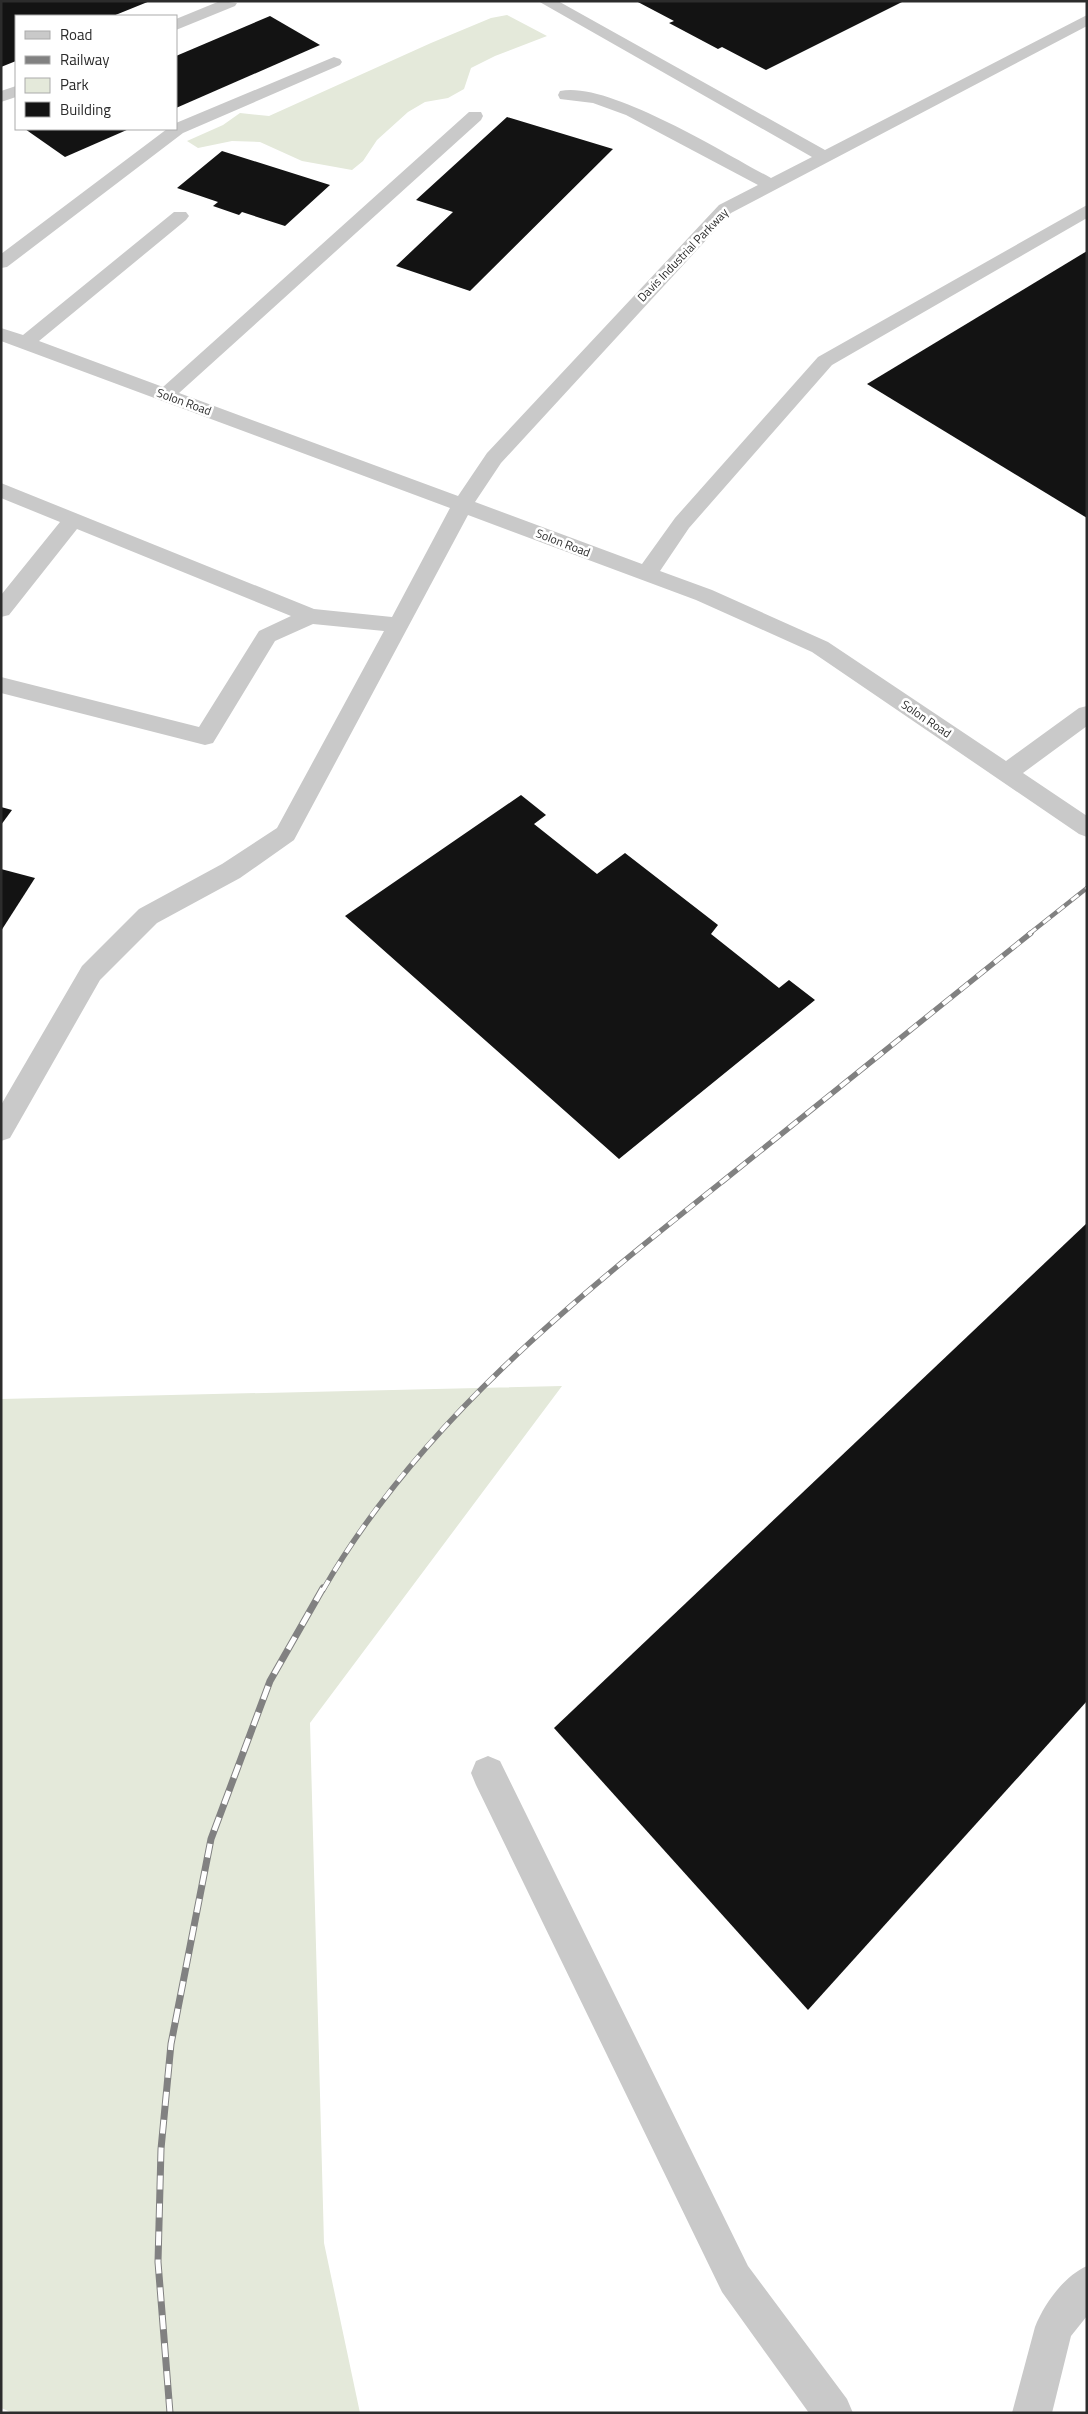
<svg xmlns="http://www.w3.org/2000/svg" width="1088" height="2414" viewBox="0 0 1088 2414" font-family="'Titillium Web',sans-serif">
<style>
.green{fill:#e4e9da}
.building{fill:#131313}
.lines{fill:none;stroke-linecap:round;stroke-linejoin:round}
.minor{fill:#c9c9c9;fill-rule:evenodd}
.rail-far2-casing{stroke:#818181;stroke-width:4.5}
.rail-far1-casing{stroke:#818181;stroke-width:5.5}
.rail-casing{stroke:#818181;stroke-width:7}
.rail-far2{stroke:#fff;stroke-width:3;stroke-dasharray:9;stroke-linecap:butt}
.rail-far1{stroke:#fff;stroke-width:4;stroke-dasharray:11;stroke-linecap:butt}
.rail{stroke:#fff;stroke-width:5;stroke-dasharray:14;stroke-linecap:butt}
.labels{text-anchor:middle;stroke-width:5;stroke-linejoin:round;paint-order:stroke}
.far-street-label{font-size:12px;fill:#2c2c2c;stroke:#fff}
</style>
<rect width="100%" height="100%" fill="#fff"/>
<!-- green -->
<g class="green">
<polygon points="507,15 547,36 495,56 471,68 464,89 448,98 425,102 408,112 377,140 363,161 352,170 302,161 260,142 232,141 198,148 187,141 223,125 240,113 269,116 431,43 491,18"/>
<polygon points="562,1386 310,1723 324,2243 360,2413 13,2413 1,2408 1,1399"/>
</g>
<!-- building -->
<g class="building">
<polygon points="1,1 150,1 113,16 16,16 16,61 1,67"/>
<polygon points="636,1 904,1 766,70 722,47 718,49 669,23 674,21"/>
<polygon points="270,16 320,45 176,108 176,56"/>
<polygon points="507,117 613,149 470,291 396,266 453,212 416,200"/>
<polygon points="25,129 129,129 65,157"/>
<polygon points="222,151 330,185 285,226 242,212 239,215 213,206 218,202 177,188"/>
<polygon points="1087,251 1087,518 867,384"/>
<polygon points="521,795 546,815 534,824 597,874 625,853 718,925 711,934 779,988 789,980 815,1000 619,1159 345,916"/>
<polygon points="1,807 12,810 1,825"/>
<polygon points="1,869 35,878 1,931"/>
<polygon points="1087,1223 1087,1701 808,2010 554,1728"/>
</g>
<g class="lines">
<!-- minor -->
<g class="minor">
<polygon points="220,1 237,3 235,6 176,30 176,19"/>
<path d="M538,1h20l267,149 262,-135v11l-356,187 -230,250 -26,39 167,62 33,-46 143,-161 269,-152v13l-255,147 -143,163 -29,43 52,19 116,52 178,119 73,-53 8,-2v20l-64,47 64,43v21l-8,-3 -267,-182 -116,-52 -228,-85 -174,325 -54,38 -83,45 -57,57 -90,158 -9,3v-36l81,-139 57,-57 83,-45 55,-36 107,-197 -71,-7 -38,17 -62,102 -8,2 -204,-52v-16l198,50 60,-96 32,-15 -214,-87 -68,86 -8,2v-22l59,-73 -59,-24v-15l313,126 78,8 58,-109 -449,-167v-13l22,7 151,-123h12l3,4 -3,4 -147,121 124,46 306,-275h12l2,4 -2,4 -302,273 279,103 29,-43 232,-248 39,-20 -132,-70 -33,-12 -33,-4 -2,-4 2,-4c47,-11 166,63 211,87l41,-21z"/>
<polygon points="334,57 340,59 342,62 340,65 183,133 7,267 1,268 1,254 167,129 176,129 176,123"/>
<polygon points="16,86 16,97 1,102 1,91"/>
<polygon points="488,1756 500,1761 748,2266 847,2399 853,2413 809,2413 722,2292 476,1785 471,1773 476,1761"/>
<path d="M1087,2266v50l-16,20 -19,77h-40l23,-86c9,-23 29,-51 52,-61z"/>
</g>
<!-- rail-far2 casing -->
<g class="rail-far2-casing">
<polyline id="rail-far2" points="1029,934 1087,888"/>
</g>
<!-- rail-far1 casing -->
<g class="rail-far1-casing">
<path id="rail-far1" d="M323,1590c96,-167 252,-291 400,-409 103,-83 205,-165 308,-248"/>
</g>
<!-- rail casing -->
<g class="rail-casing">
<polyline id="rail" points="170,2413 158,2262 161,2149 171,2044 211,1839 270,1681 323,1588"/>
</g>
<!-- rail-far2 -->
<use href="#rail-far2" class="rail-far2"/>
<!-- rail-far1 -->
<use href="#rail-far1" class="rail-far1"/>
<!-- rail -->
<use href="#rail" class="rail"/>
</g>
<g class="labels">
<!-- far-street labels -->
<g class="far-street-label">
<text transform="translate(683 255) rotate(-46)" y="4">Davis Industrial Parkway</text>
<text transform="translate(184 402) rotate(20)" y="4">Solon Road</text>
<text transform="translate(563 543) rotate(21)" y="4">Solon Road</text>
<text transform="translate(926 719) rotate(34)" y="4">Solon Road</text>
</g>
</g>
<!-- border -->
<rect width="1088" height="2414" fill="none" stroke="#2c2c2c" stroke-width="5"/>
<!-- legend -->
<rect x="15" y="15" width="162" height="115" fill="#ffffff" stroke="#ababab"/>
<rect x="25" y="31" width="25" height="8" fill="#c9c9c9" stroke="#ababab"/>
<text x="60" y="40" font-size="15" fill="#2c2c2c">Road</text>
<rect x="25" y="56" width="25" height="8" fill="#818181" stroke="#ababab"/>
<text x="60" y="65" font-size="15" fill="#2c2c2c">Railway</text>
<rect x="25" y="78" width="25" height="15" fill="#e4e9da" stroke="#ababab"/>
<text x="60" y="90" font-size="15" fill="#2c2c2c">Park</text>
<rect x="25" y="102" width="25" height="15" fill="#131313" stroke="#ababab"/>
<text x="60" y="115" font-size="15" fill="#2c2c2c">Building</text>
</svg>
